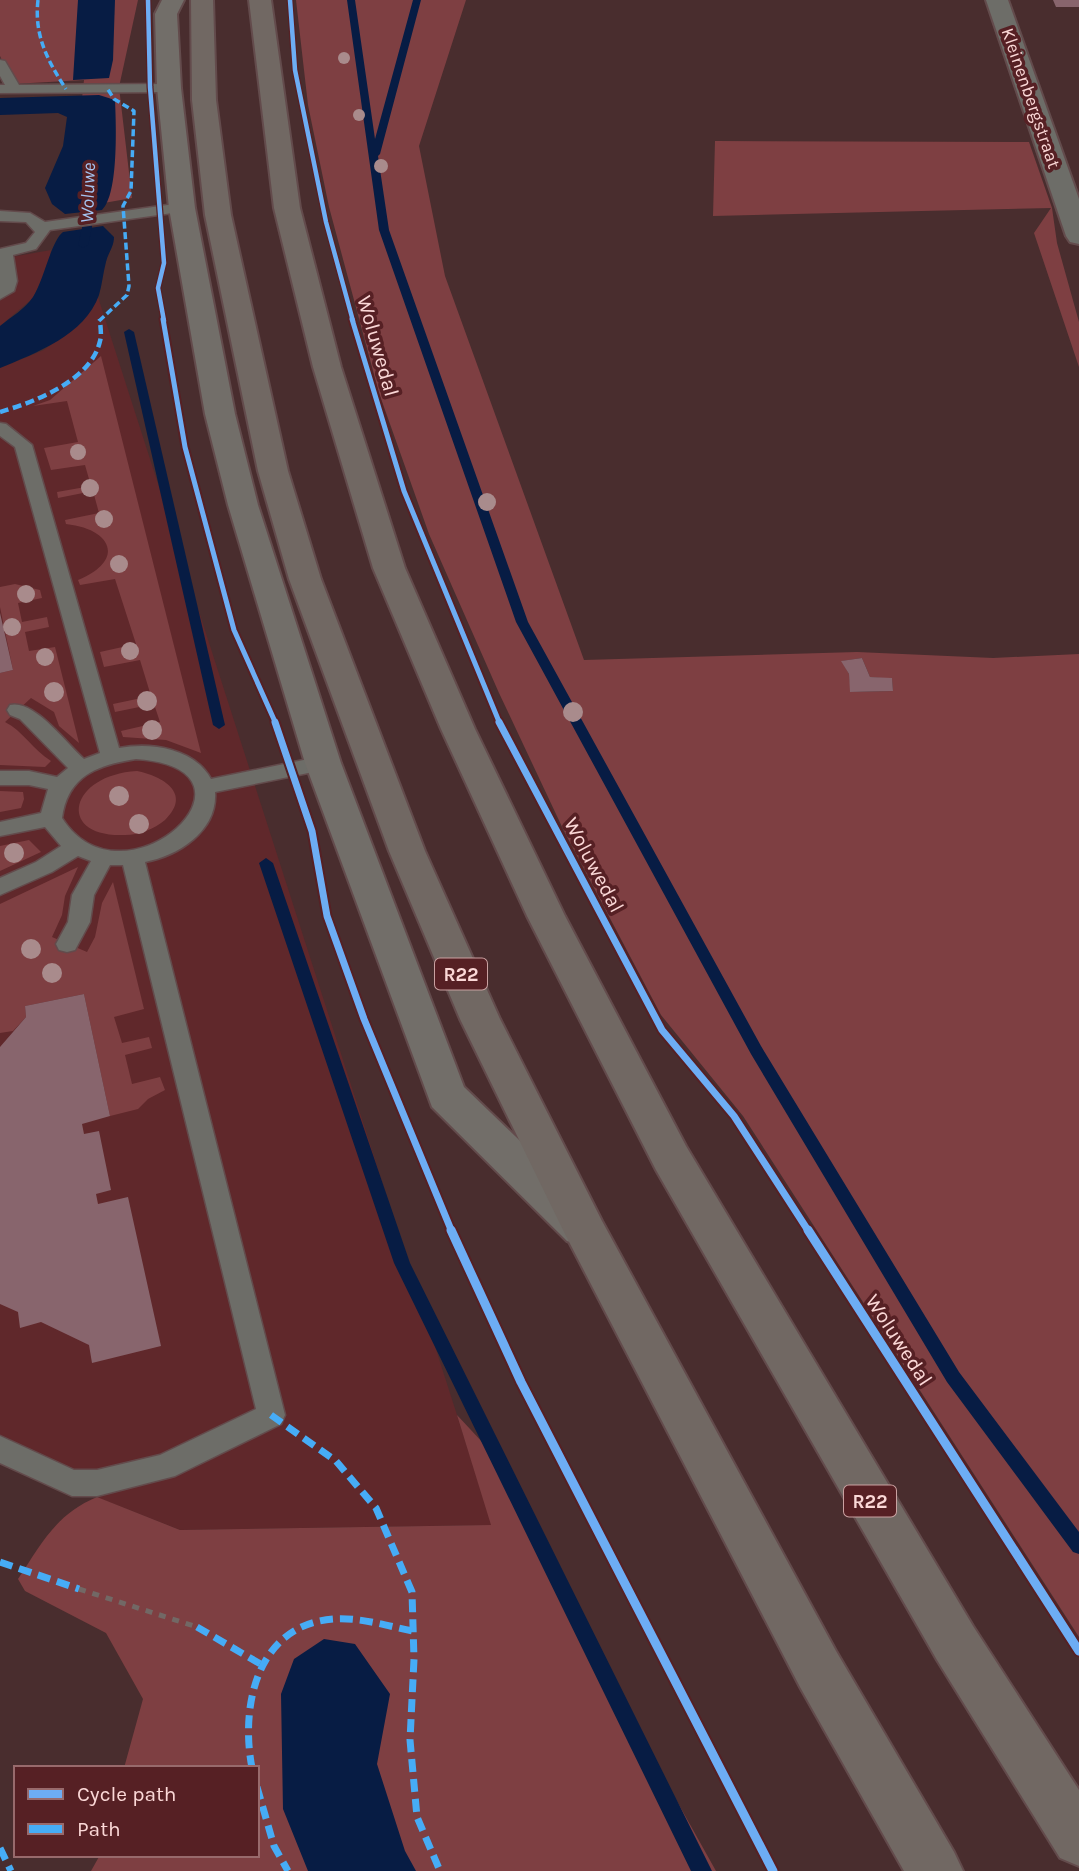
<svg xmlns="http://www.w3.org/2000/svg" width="1079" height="1871" viewBox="0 0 1079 1871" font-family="Karla,sans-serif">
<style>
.built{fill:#60282b}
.green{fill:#7e3f42;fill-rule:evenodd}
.water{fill:#071c44}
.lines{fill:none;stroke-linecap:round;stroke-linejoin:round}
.stream{fill:#071c44;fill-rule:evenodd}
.building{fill:#88656d}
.lane-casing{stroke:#634b4c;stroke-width:3}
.street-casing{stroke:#634b4c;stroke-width:4}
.secondary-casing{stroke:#634b4c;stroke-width:4}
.highway-casing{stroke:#634b4c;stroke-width:4}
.path{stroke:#726865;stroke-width:5;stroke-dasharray:7 7;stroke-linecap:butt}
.lane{fill:#6d6d68;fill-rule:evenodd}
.street{fill:#6d6d68;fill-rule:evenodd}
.secondary{fill:#726e69;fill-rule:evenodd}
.highway{fill:#716863;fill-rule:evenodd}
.quiet-far2{stroke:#46acf6;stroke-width:3.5;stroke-dasharray:7 3.5;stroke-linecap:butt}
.quiet-far1{stroke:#46acf6;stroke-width:4.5;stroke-dasharray:9 4.5;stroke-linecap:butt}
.quiet{stroke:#46acf6;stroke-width:7;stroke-dasharray:13 7;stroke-linecap:butt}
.cycleway-far3-casing{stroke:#562024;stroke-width:7}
.cycleway-far2-casing{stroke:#562024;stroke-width:9}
.cycleway-far1-casing{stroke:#562024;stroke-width:11}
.cycleway-casing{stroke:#562024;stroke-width:13}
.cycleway-far3{stroke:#6dadf4;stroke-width:4.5}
.cycleway-far2{stroke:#6dadf4;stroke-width:5}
.cycleway-far1{stroke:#6dadf4;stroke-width:7}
.cycleway{stroke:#6dadf4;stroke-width:9}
.tree{fill:#a98b8c}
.labels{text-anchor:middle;stroke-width:7;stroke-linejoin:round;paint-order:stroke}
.far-street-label{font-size:18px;fill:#fbd8d7;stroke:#562024}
.far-water-label{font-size:19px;font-style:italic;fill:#a5c3f0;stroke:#562024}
.shield{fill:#562024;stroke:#caa1a1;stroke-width:2}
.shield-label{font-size:19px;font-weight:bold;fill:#fbd8d7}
.street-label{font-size:21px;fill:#fbd8d7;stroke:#562024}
</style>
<rect width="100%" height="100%" fill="#492d2e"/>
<!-- built -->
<g class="built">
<polygon points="51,250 48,267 33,298 0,326 0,259"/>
<polygon points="98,297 457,1415 492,1525 180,1530 0,1459 0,368 44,350 80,322"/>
</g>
<!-- green -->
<g class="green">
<polygon points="0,0 138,0 119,87 132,198 70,209 84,80 13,84 0,56"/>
<path d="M296,0h170l-47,146 26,130 139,384 273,-8 136,6 86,-4v983l-336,-521 -82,-101 -97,-184 -65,-138 -70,-159 -50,-141 -50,-186 -21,-102zM862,658l8,19 22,2 1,12 -42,1 -2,-18 -7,-13z"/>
<polygon points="715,141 1029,142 1052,208 1057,243 1079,322 1079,367 1034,233 1051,208 713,216"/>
<path d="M101,356l100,397 -35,-13 -43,-3 -2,-6 39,-9 -6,-18 -39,8 -2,-8 38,-8 -11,-36 -36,7 -4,-15 36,-8 -21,-65 -35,6 -2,-5c48,-20 34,-51 -12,-56l-1,-4 34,-7 -6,-22 -35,7 -1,-6 34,-6 -6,-21 -34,5 -7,-22 34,-6 -11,-41 -34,5 17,-6z"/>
<path d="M15,584l25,6 2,8 -24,5 4,19 25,-5 2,10 -24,5 4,19 26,-4 24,96 -20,-17 -5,-14 -23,-14 -26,24c18,9 28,28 46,39l-6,6 -45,-2v-92l13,-3 -13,-63v-20z"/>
<path d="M137,771c25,5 56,22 28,49 -11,9 -26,15 -40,15 -69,3 -57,-60 12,-64z"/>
<polygon points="0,791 23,792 24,799 21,808 0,812"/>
<polygon points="29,840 41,852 0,871 0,846"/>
<polygon points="78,867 65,896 62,915 52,937 87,952 95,937 102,903 113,882 144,1009 114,1017 122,1043 149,1037 152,1048 125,1055 132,1084 160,1077 165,1090 148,1099 138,1109 110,1116 84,994 25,1006 26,1017 13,1031 0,1033 0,904"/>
<path d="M457,1415l40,43 62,132 157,281h-625l9,-16h157v-87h-133l19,-69 -37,-66 -81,-42 -7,-12c24,-36 38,-65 79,-82l83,33 311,-5z"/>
</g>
<!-- water -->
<g class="water">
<polygon points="78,0 115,0 113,60 109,78 73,80"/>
<path d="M99,95l16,5c1,23 4,94 -13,110l-37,4 -13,-10 -7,-16 18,-42 4,-29 -9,-4 -58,2v-17z"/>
<path d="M103,226l11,11c0,10 -6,16 -8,25 -3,11 -4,23 -7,33 -14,40 -63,58 -99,73v-42c11,-9 25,-17 33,-29 11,-17 18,-56 30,-65z"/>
<polygon points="324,1639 355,1644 390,1694 377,1764 405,1851 416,1871 308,1871 283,1809 281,1694 294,1659"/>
</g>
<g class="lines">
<!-- stream -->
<g class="stream">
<polygon points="347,0 355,0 375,139 413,0 421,0 380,154 378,156 389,230 528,622 761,1046 959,1372 1079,1532 1079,1554 1073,1552 947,1382 751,1054 516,622 379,230"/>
<polygon points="88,189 93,192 92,228 88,245 83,248 78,245 82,228 83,192"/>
<polygon points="129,329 134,332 225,725 219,729 213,725 124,332"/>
<polygon points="266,858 273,863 410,1263 712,1871 691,1871 394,1263 259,863"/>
</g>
</g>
<!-- building -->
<g class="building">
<polygon points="1053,0 1079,0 1079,7 1056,7"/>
<polygon points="0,613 13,670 0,673"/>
<polygon points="862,658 870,677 892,678 893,691 850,692 849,674 841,661"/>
<polygon points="84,994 110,1116 82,1124 84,1134 99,1131 111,1190 96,1194 98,1204 128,1197 161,1346 92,1363 89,1345 41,1322 20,1328 18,1312 0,1304 0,1047 26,1017 25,1006"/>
</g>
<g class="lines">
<!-- lane casing -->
<g class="lane-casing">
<g id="lane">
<polygon points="0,60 5,61 19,85 169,84 176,88 169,92 0,93 0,85 5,85 0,76"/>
<polygon points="182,203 187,205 190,208 187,211 50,230 36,249 13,255 17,281 14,291 0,299 0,249 26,243 35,232 26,222 0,221 0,211 30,213 45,222"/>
<path d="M0,423l6,1 26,21 87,303c32,-6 75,0 92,31l112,-23 7,2 3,5 -3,5 -7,2 -108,22c3,39 -37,64 -70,70l140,553 -4,9 -106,52 -78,20h-25l-72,-33v-27l74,34h23l63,-15 96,-46 -133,-544h-13l-16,30 -4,27 -15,28 -8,2 -8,-2 -3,-6 12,-22 4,-27 19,-34 -13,-5 -26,16 -52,23v-17l36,-16 25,-16 -16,-19 -45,9v-14l41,-9 7,-24 -19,-4h-29v-14h29l28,6 11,-9 -48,-49 -10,-4 -3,-5 3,-5c24,-6 56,38 74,54l16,-6 -85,-306 -15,-11zM136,759c144,10 -12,156 -74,59 6,-43 36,-53 74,-59z"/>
</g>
</g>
<!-- street casing -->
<g class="street-casing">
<polygon id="street" points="986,0 1008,0 1079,199 1079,244 1070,242 1066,236"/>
</g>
<!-- secondary casing -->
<g class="secondary-casing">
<polygon id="secondary" points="162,0 184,0 177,14 181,88 195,208 235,414 258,505 341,763 464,1087 597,1215 604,1228 597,1241 582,1246 567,1241 432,1107 305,763 228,505 205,414 169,208 157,88 155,14"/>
</g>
<!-- highway casing -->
<g class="highway-casing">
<g id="highway">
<polygon points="191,0 213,0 216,100 231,215 288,471 321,579 425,851 500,1019 602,1221 836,1651 954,1852 963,1871 904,1871 800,1687 565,1234 460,1019 389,851 289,579 258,471 205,215 192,100"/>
<polygon points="249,0 271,0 300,208 341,367 405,568 475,729 565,916 686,1146 973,1626 1079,1790 1079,1866 1060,1858 937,1660 656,1170 527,916 441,729 373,568 313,367 274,208"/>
</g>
</g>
<!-- path -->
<polyline class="path" points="79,1589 197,1627"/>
<!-- lane -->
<use href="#lane" class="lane"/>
<!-- street -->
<use href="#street" class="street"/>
<!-- secondary -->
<use href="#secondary" class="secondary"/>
<!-- highway -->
<use href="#highway" class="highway"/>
<!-- quiet-far2 -->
<g class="quiet-far2">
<path d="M38,0c-4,35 9,60 28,89"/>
<polyline points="99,321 127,295 129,286 123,206 131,191 134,111 114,99 107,88"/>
</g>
<!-- quiet-far1 -->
<path class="quiet-far1" d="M0,412c34,-10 91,-31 100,-71 2,-7 0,-16 0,-22"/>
<!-- quiet -->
<g class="quiet">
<polyline points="271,1415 336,1461 376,1508 412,1592 414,1659 410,1740 417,1817 440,1871"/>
<polyline points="0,1562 79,1589"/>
<polyline points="197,1627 264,1666"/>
<path d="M252,1768c-12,-62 5,-143 81,-149 27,-2 54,7 80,12"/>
<polyline points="257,1787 274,1846 288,1871"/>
<polyline points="0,1848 11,1871"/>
</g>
<!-- cycleway-far3 casing -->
<g class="cycleway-far3-casing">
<g id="cycleway-far3">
<polyline points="148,0 150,87 164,263 158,288 164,321"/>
<polyline points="290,0 295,70 326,222 353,321"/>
</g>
</g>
<!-- cycleway-far2 casing -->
<g class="cycleway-far2-casing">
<g id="cycleway-far2">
<polyline points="163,319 185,447 234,630 276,724"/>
<polyline points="352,319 404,491 500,724"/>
</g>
</g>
<!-- cycleway-far1 casing -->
<g class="cycleway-far1-casing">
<g id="cycleway-far1">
<polyline points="275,722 312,831 327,916 364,1019 452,1232"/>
<polyline points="499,722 662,1030 734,1116 809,1232"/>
</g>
</g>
<!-- cycleway casing -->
<g class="cycleway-casing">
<g id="cycleway">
<polyline points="451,1230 521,1382 773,1871"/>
<polyline points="808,1230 1079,1651"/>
</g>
</g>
<!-- cycleway-far3 -->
<use href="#cycleway-far3" class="cycleway-far3"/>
<!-- cycleway-far2 -->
<use href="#cycleway-far2" class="cycleway-far2"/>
<!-- cycleway-far1 -->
<use href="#cycleway-far1" class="cycleway-far1"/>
<!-- cycleway -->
<use href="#cycleway" class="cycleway"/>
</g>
<!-- trees -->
<g class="tree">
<circle cx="344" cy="58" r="6"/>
<circle cx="359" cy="115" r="6"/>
<circle cx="381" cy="166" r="7"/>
<circle cx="78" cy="452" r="8"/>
<circle cx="90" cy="488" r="9"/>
<circle cx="487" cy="502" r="9"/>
<circle cx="104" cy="519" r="9"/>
<circle cx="119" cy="564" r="9"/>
<circle cx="26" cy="594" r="9"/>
<circle cx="12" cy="627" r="9"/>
<circle cx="130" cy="651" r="9"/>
<circle cx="45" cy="657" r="9"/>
<circle cx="54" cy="692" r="10"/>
<circle cx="147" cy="701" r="10"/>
<circle cx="573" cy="712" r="10"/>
<circle cx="152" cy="730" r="10"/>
<circle cx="119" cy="796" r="10"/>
<circle cx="139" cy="824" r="10"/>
<circle cx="14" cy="853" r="10"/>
<circle cx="31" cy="949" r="10"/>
<circle cx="52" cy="973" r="10"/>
</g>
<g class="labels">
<!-- far-street labels -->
<g class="far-street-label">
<text transform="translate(1031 98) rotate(71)" y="6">Kleinenbergstraat</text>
</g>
<!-- far-water labels -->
<g class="far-water-label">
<text transform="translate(87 193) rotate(-88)" y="7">Woluwe</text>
</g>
<!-- shield labels -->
<g class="shield">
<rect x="435" y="958.5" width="52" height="31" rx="5"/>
<rect x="844" y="1485.5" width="52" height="31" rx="5"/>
</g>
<g class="shield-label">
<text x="461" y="981">R22</text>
<text x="870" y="1508">R22</text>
</g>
<!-- street labels -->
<g class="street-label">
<text transform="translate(378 346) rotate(74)" y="7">Woluwedal</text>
<text transform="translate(594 865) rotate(62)" y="7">Woluwedal</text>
<text transform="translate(899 1340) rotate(57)" y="7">Woluwedal</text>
</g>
</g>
<!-- legend -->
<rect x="14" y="1766" width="245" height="91" fill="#562024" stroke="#986a6c" stroke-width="2"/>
<rect x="28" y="1789" width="35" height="10" fill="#6dadf4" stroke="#986a6c" stroke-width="2"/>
<text x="77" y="1801" font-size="21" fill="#fbd8d7">Cycle path</text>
<rect x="28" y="1824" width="35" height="10" fill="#46acf6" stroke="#986a6c" stroke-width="2"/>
<text x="77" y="1836" font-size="21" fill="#fbd8d7">Path</text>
</svg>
